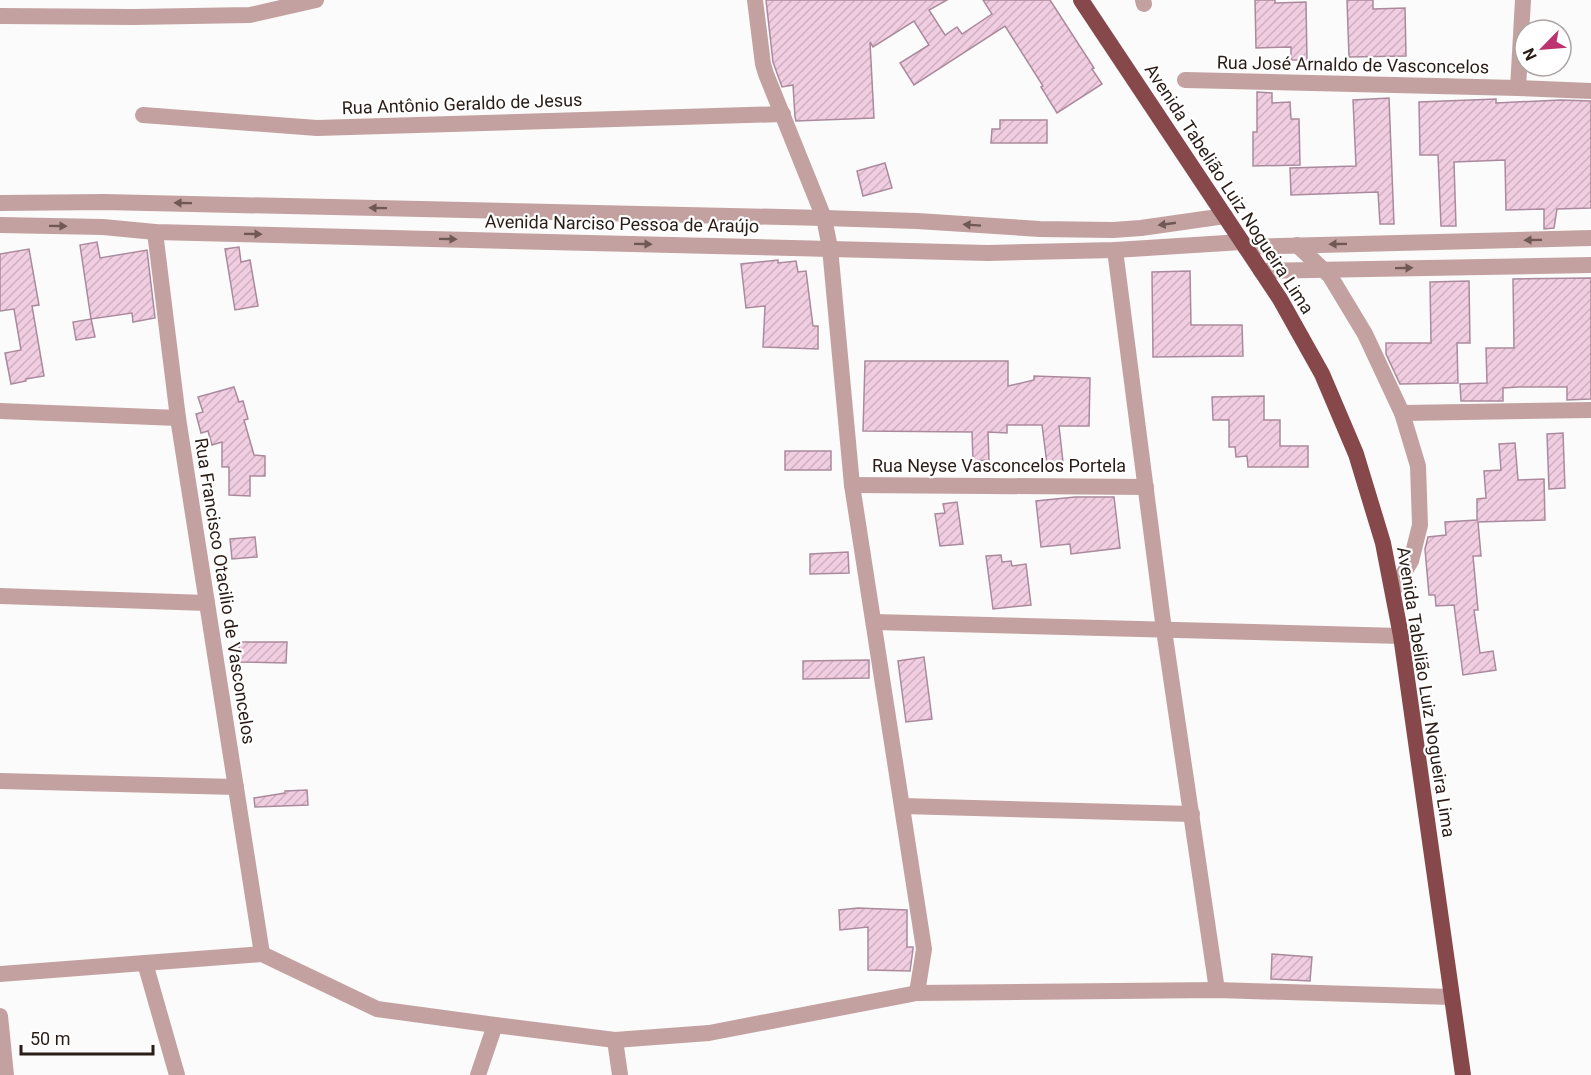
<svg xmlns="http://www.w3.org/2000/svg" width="1591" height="1075" viewBox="0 0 1591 1075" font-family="Roboto,sans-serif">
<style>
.building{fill:url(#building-hatch);stroke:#aa8a9c;stroke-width:1.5}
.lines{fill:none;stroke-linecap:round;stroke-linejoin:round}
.minor{stroke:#c4a1a1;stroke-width:16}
.trunk{stroke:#86484a;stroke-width:16}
.oneway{fill:#6f5856}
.labels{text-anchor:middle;stroke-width:4.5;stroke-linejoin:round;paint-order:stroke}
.street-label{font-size:18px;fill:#2a1d18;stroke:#fff}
</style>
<defs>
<pattern id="building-hatch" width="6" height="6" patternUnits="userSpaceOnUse" patternTransform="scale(1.5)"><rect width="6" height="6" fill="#f0cde0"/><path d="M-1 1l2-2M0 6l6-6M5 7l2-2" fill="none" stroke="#ceb0bf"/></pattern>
</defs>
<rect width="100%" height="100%" fill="#fbfbfb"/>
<!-- building -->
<g class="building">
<polygon points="766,0 947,0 929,10 945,35 957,27 962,34 992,14 983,0 1050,0 1094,68 1092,69 1102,84 1057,113 1041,87 1043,86 1005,26 914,85 900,63 929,45 914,21 873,47 870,42 874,118 796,121 795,117 793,85 782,87 773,62"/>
<polygon points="1255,0 1275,0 1275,3 1306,2 1307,60 1291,60 1291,47 1256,48"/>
<polygon points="1347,0 1373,0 1373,9 1405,8 1406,56 1349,57"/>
<polygon points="1257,92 1272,93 1272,103 1290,102 1291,119 1299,119 1300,165 1253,166 1253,132 1257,132"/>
<polygon points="1389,98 1394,224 1380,224 1378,192 1291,195 1290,168 1356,166 1353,100"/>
<polygon points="1496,99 1496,103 1561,100 1591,101 1591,208 1557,209 1554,228 1544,229 1544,209 1506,210 1505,160 1454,162 1456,226 1441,226 1438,155 1420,155 1419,102"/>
<polygon points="1000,120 1047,120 1047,143 991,143 992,129 1000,129"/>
<polygon points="885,163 892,188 863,196 857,171"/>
<polygon points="97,242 100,258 147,250 155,318 133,322 132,313 91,319 80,245"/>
<polygon points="239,247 241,262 250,260 258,306 235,310 225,249"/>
<polygon points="29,249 39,305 32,306 44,376 26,379 26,381 11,384 5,353 21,350 14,309 0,311 0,254"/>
<polygon points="778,260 778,263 796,261 798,272 806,271 813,326 818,326 818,349 763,347 765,306 746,308 741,264"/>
<polygon points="1190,271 1191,325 1242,325 1243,356 1153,357 1152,272"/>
<polygon points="1591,278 1591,399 1567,400 1567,387 1519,387 1503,388 1503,401 1461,401 1460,384 1487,383 1486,348 1514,348 1513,279"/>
<polygon points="1469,281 1470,343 1457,343 1458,383 1400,384 1386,354 1386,343 1431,343 1430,282"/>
<polygon points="91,319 95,337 76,340 73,322"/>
<polygon points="865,361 1008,361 1008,386 1034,380 1034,376 1090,378 1089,426 1059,426 1063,462 1047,464 1042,425 1007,425 1007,433 988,432 989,460 973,461 972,432 863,431"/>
<polygon points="234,387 239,402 243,401 248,419 244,420 254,455 265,456 265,476 250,476 250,496 229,495 229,467 222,467 222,442 212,445 208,431 201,433 196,414 203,412 198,397"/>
<polygon points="1264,396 1264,420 1280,420 1280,446 1308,446 1308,467 1248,467 1247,456 1236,457 1235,447 1229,447 1229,420 1213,420 1212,397"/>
<polygon points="1563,433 1565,488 1549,489 1547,434"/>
<polygon points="1515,443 1518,480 1544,479 1545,520 1478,522 1481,556 1473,556 1478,610 1474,610 1480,653 1493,651 1496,670 1463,675 1454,605 1436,606 1435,595 1429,595 1425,549 1428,537 1446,535 1445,522 1477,520 1477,499 1486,498 1484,471 1501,470 1499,444"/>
<rect x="785" y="451" width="46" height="19"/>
<polygon points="1075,497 1114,497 1120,548 1071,554 1070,544 1041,547 1036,501"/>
<polygon points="957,502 963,544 940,546 935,514 945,513 943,504"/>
<polygon points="255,537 257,557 232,559 230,539"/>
<polygon points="848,552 849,573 810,574 810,554"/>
<polygon points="1001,555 1002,562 1011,561 1012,566 1026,564 1031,605 993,609 986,556"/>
<polygon points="239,642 287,642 286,663 239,662"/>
<polygon points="924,657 932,719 906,722 898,661"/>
<polygon points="803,661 869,660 869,678 803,679"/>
<polygon points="307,790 308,805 255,807 254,798 285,793 285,791"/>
<polygon points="858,908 907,910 907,947 913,947 913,949 910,971 868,970 868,927 840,930 839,910"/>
<polygon points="1272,954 1312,957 1310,981 1271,979"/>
</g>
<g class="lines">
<!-- minor -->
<g class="minor">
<polyline points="755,0 763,64 766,74 824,218 830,248 852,485 924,949 917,993"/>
<polyline points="1143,0 1144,4"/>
<polyline points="0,16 134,17 250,15 316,0"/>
<polyline points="1185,80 1518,88 1591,91"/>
<polyline points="1518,88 1523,0"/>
<polyline points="143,115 317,128 783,114"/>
<polyline points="0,203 104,202 824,218 917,221 1040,229 1113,230 1141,228 1225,216"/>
<polyline points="0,225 103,227 155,232 988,253 1115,250 1242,242"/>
<polyline points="155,232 178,418 262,954"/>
<polyline points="1297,245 1330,276 1365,334 1402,413 1418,466 1420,525 1411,561 1393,591"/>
<polyline points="1245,247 1591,238"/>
<polyline points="1115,250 1164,630 1217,990"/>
<polyline points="1261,271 1591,265"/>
<polyline points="0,411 178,418"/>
<polyline points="1402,413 1591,410"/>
<polyline points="852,485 1146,487"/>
<polyline points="0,596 207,603"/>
<polyline points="874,622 1401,636"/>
<polyline points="0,781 236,787"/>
<polyline points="902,806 1192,814"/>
<polyline points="145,963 177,1075"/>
<polyline points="0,974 262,954 377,1009 495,1025 615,1040 709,1033 917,993 1217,990 1451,997"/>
<polyline points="0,1016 6,1075"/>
<polyline points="615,1040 620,1075"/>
<polyline points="478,1075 495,1025"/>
</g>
<!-- trunk -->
<polyline class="trunk" points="1081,0 1280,299 1322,374 1356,454 1383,543 1401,636 1463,1075"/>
</g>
<!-- one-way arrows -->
<defs><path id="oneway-solid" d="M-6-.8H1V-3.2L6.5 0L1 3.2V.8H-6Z" transform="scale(1.5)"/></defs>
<g class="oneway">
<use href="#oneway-solid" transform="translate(183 203) rotate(-179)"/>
<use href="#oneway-solid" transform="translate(378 208) rotate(-179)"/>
<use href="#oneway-solid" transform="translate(1167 224) rotate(172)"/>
<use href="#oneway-solid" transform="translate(972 225) rotate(-176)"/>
<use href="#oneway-solid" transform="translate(58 226) rotate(1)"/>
<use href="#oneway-solid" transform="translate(253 234) rotate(1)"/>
<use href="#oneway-solid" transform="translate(448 239) rotate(1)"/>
<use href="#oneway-solid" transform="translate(1533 240) rotate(179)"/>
<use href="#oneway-solid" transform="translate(643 244) rotate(1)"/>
<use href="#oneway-solid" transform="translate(1338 244) rotate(179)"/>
<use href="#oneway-solid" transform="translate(1404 268) rotate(-1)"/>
</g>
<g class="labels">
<!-- street labels -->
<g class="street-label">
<text transform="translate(1353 65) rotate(1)" y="6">Rua José Arnaldo de Vasconcelos</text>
<text transform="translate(462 104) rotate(-2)" y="6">Rua Antônio Geraldo de Jesus</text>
<text transform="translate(1229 189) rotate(57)" y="6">Avenida Tabelião Luiz Nogueira Lima</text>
<text transform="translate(622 224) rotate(1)" y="6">Avenida Narciso Pessoa de Araújo</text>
<text x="999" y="472">Rua Neyse Vasconcelos Portela</text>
<text transform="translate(225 591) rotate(81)" y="6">Rua Francisco Otacilio de Vasconcelos</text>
<text transform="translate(1426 692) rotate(81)" y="6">Avenida Tabelião Luiz Nogueira Lima</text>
</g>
</g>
<!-- north arrow -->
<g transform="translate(1543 48) rotate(245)"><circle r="28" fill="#ffffff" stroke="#aaa5a3" stroke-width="1.5"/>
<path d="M0-4.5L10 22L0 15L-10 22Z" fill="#bc336f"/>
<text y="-9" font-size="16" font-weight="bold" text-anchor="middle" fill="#2a1d18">N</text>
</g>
<!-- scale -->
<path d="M21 1045v9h132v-9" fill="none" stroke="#2a1d18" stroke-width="3"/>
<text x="30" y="1045" font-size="18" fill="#2a1d18" stroke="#ffffff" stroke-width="4.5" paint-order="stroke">50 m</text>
</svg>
